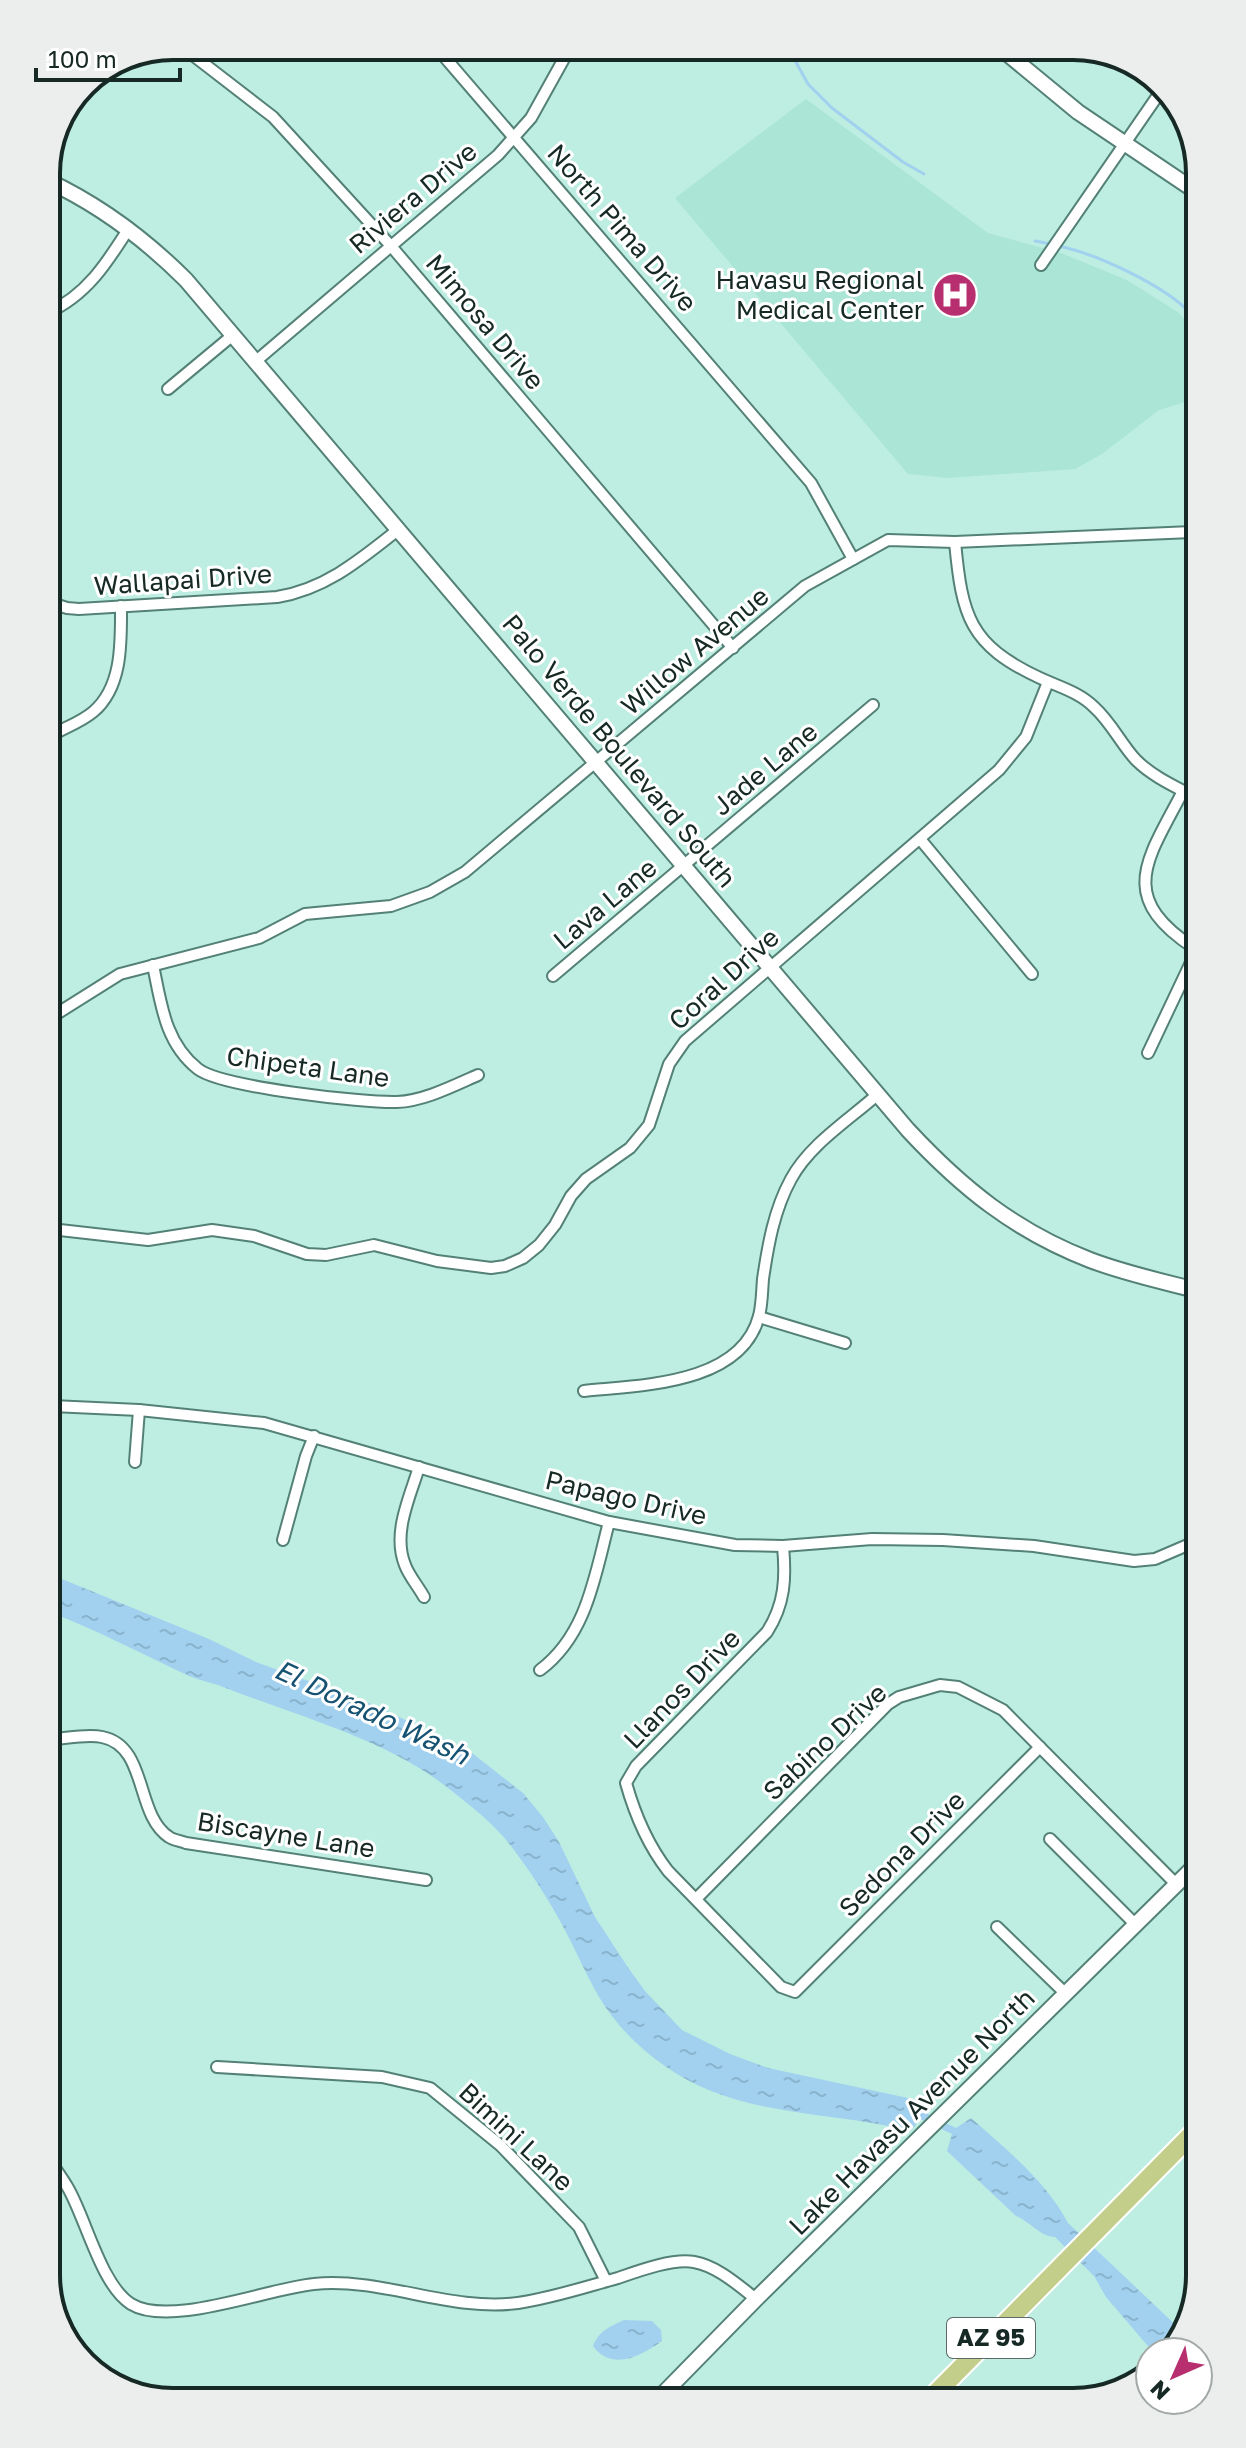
<svg xmlns="http://www.w3.org/2000/svg" width="1246" height="2448" viewBox="0 0 1246 2448" font-family="'Golos Text',sans-serif">
<style>
.built{fill:#aae5d5}
.water{fill:url(#water-ripples)}
.lines{fill:none;stroke-linecap:round;stroke-linejoin:round}
.stream{stroke:#a1d1ef;stroke-width:3}
.street-casing{stroke:#548176;stroke-width:14}
.secondary-casing{stroke:#548176;stroke-width:18}
.highway-casing{stroke:#fff;stroke-width:22}
.street{stroke:#fff;stroke-width:10}
.secondary{stroke:#fff;stroke-width:14}
.highway{stroke:#c2ce89;stroke-width:18}
.labels{text-anchor:middle;stroke-width:6;stroke-linejoin:round;paint-order:stroke}
.shield{fill:#fff;stroke:#5c6966;stroke-width:2}
.shield-label{font-size:24px;font-weight:bold;fill:#162924}
.street-label{font-size:26px;fill:#162924;stroke:#fff}
.poi-label{font-size:26px;fill:#162924;stroke:#fff;text-anchor:end}
.water-label{font-size:28px;font-style:italic;fill:#165271;stroke:#fff}
.rim{fill:none;stroke:#162924;stroke-width:4}
</style>
<defs>
<pattern id="water-ripples" width="26" height="14" patternUnits="userSpaceOnUse" patternTransform="scale(2)"><rect width="26" height="14" fill="#a1d1ef"/><path d="M2 4q2-2 4 0t4 0M15 11q2-2 4 0t4 0" fill="none" stroke="#8ab3cd"/></pattern>
</defs>
<rect width="100%" height="100%" fill="#beeee1"/>
<!-- built -->
<polygon class="built" points="806,99 988,233 1061,253 1127,280 1179,313 1191,327 1192,400 1159,410 1102,454 1075,469 948,478 908,474 675,198"/>
<!-- water -->
<g class="water">
<path d="M52,1575l157,64 47,23 121,44 95,47 51,40 20,24 16,25 36,75 34,52 16,22 37,39 48,24 38,14 154,33 4,3 -2,8 32,16 15,-10c35,31 75,63 97,105l115,109c-7,21 -10,20 -30,20l-47,-55 -12,-21 -39,-39c-14,0 -26,-16 -39,-21l-69,-65 5,-17 -32,-15 -9,12c-67,-17 -134,-14 -200,-40 -39,-16 -74,-42 -99,-75 -18,-23 -28,-49 -41,-74 -15,-31 -36,-64 -57,-92 -18,-25 -42,-43 -66,-62 -63,-50 -155,-73 -230,-103 -9,-3 -19,-5 -29,-9 -45,-21 -90,-45 -137,-63z"/>
<path d="M624,2320l28,1 9,9 1,11c-21,15 -50,31 -69,5 6,-15 16,-19 31,-26z"/>
</g>
<g class="lines">
<!-- stream -->
<g class="stream">
<polyline points="787,46 808,84 832,108 903,162 924,174"/>
<polyline points="1035,241 1051,244"/>
<path d="M1058,246c37,7 108,40 133,68"/>
</g>
<!-- street casing -->
<g class="street-casing">
<g id="street">
<polyline points="181,46 273,117 391,246 733,648"/>
<polyline points="435,46 811,483 853,559"/>
<polyline points="1041,265 1163,88"/>
<path d="M47,313c39,-17 60,-50 82,-85"/>
<polyline points="256,361 498,155 531,118 571,46"/>
<polyline points="168,389 233,335"/>
<path d="M955,542c7,74 14,103 85,136 19,9 39,14 54,29 17,15 27,37 42,53 16,16 38,26 57,36"/>
<path d="M48,602l19,6 12,1 198,-12c49,-8 84,-38 122,-68"/>
<path d="M49,737c14,-9 31,-14 44,-25 30,-25 28,-71 28,-106"/>
<path d="M1183,791c-35,68 -68,105 11,157"/>
<polyline points="920,839 1032,974"/>
<path d="M153,965c8,39 12,78 45,104 23,18 165,34 199,33 27,-1 56,-16 81,-27"/>
<polyline points="553,976 873,705"/>
<polyline points="50,1018 120,974 259,938 305,914 391,906 430,892 465,872 805,586 888,540 955,542 1192,532"/>
<polyline points="1148,1053 1194,956"/>
<polyline points="51,1229 148,1240 212,1230 254,1236 307,1254 326,1255 374,1245 437,1261 491,1268 505,1266 523,1258 539,1245 555,1225 571,1196 586,1179 630,1148 649,1125 669,1064 685,1041 999,770 1026,737 1048,682"/>
<polyline points="759,1317 845,1343"/>
<path d="M584,1391c56,-6 157,-6 175,-75 3,-11 3,-25 4,-37 5,-34 11,-69 28,-100 19,-35 58,-59 87,-85"/>
<polyline points="52,1406 139,1410 264,1423 609,1522 735,1545 783,1546 872,1539 943,1540 1034,1546 1134,1561 1155,1559 1197,1541"/>
<polyline points="135,1462 139,1410"/>
<path d="M419,1467c-9,30 -27,66 -14,98 4,11 13,21 19,32"/>
<polyline points="283,1540 306,1456 314,1436"/>
<path d="M783,1546c3,32 2,58 -16,86l-131,134 -10,17c9,32 21,61 42,88l113,116 14,5 245,-245"/>
<path d="M540,1670c47,-35 55,-95 69,-148"/>
<path d="M53,1739c15,-1 35,-5 49,-2 46,9 33,78 67,100 4,3 12,4 17,6l240,37"/>
<polyline points="1050,1839 1136,1925"/>
<polyline points="696,1899 888,1704 899,1697 940,1685 958,1687 1003,1710 1177,1885"/>
<polyline points="997,1927 1066,1994"/>
<polyline points="217,2067 382,2077 430,2088 500,2145 579,2227 606,2281"/>
<path d="M55,2168c4,6 9,13 13,20 18,31 33,97 63,116 39,24 138,-16 183,-20 68,-7 136,28 204,19 34,-5 67,-16 100,-25 20,-7 55,-20 76,-16 23,4 44,23 62,37"/>
</g>
</g>
<!-- secondary casing -->
<g class="secondary-casing">
<g id="secondary">
<polyline points="998,46 1078,112 1191,188"/>
<path d="M46,180c54,25 98,58 140,100l722,850c54,58 107,101 182,130 34,13 70,21 106,30"/>
<polyline points="660,2397 756,2299 1198,1863"/>
</g>
</g>
<!-- highway casing -->
<g class="highway-casing">
<polyline id="highway" points="935,2394 1199,2127"/>
</g>
<!-- street -->
<use href="#street" class="street"/>
<!-- secondary -->
<use href="#secondary" class="secondary"/>
<!-- highway -->
<use href="#highway" class="highway"/>
</g>
<!-- icons -->
<defs>
<g id="hospital-disc" transform="scale(2.3)"><circle r="9.5" fill="#b72f6f" stroke="#fff"/><path d="M-5-5h3v3.5h4V-5h3V5h-3V1.5h-4V5h-3Z" fill="#fff"/></g>
</defs>
<g fill-rule="evenodd">
<use href="#hospital-disc" x="955" y="295"/>
</g>
<g class="labels">
<!-- shield labels -->
<rect class="shield" x="947" y="2318" width="88" height="40" rx="6"/>
<g class="shield-label">
<text x="991" y="2346">AZ 95</text>
</g>
<!-- street labels -->
<g class="street-label">
<text transform="translate(413 198) rotate(-40)" y="9">Riviera Drive</text>
<text transform="translate(622 228) rotate(49)" y="9">North Pima Drive</text>
<text transform="translate(485 322) rotate(50)" y="9">Mimosa Drive</text>
<text transform="translate(183 580) rotate(-4)" y="9">Wallapai Drive</text>
<text transform="translate(695 651) rotate(-40)" y="9">Willow Avenue</text>
<text transform="translate(619 751) rotate(50)" y="9">Palo Verde Boulevard South</text>
<text transform="translate(765 769) rotate(-40)" y="9">Jade Lane</text>
<text transform="translate(605 904) rotate(-40)" y="9">Lava Lane</text>
<text transform="translate(724 979) rotate(-42)" y="9">Coral Drive</text>
<text transform="translate(308 1067) rotate(8)" y="9">Chipeta Lane</text>
<text transform="translate(626 1498) rotate(13)" y="9">Papago Drive</text>
<text transform="translate(682 1689) rotate(-46)" y="9">Llanos Drive</text>
<text transform="translate(825 1742) rotate(-43)" y="9">Sabino Drive</text>
<text transform="translate(286 1835) rotate(9)" y="9">Biscayne Lane</text>
<text transform="translate(902 1854) rotate(-45)" y="9">Sedona Drive</text>
<text transform="translate(912 2112) rotate(-45)" y="9">Lake Havasu Avenue North</text>
<text transform="translate(516 2137) rotate(43)" y="9">Bimini Lane</text>
</g>
<!-- poi labels -->
<g class="poi-label">
<text x="924" y="289">Havasu Regional<tspan x="924" dy="30">Medical Center</tspan></text>
</g>
<!-- water labels -->
<g class="water-label">
<text transform="translate(372 1712) rotate(25)" y="10">El Dorado Wash</text>
</g>
</g>
<!-- crop -->
<path d="M0 0H1246V2448H0ZM173 60H1073A113 113 0 0 1 1186 173V2275A113 113 0 0 1 1073 2388H173A113 113 0 0 1 60 2275V173A113 113 0 0 1 173 60Z" fill="#eceeed" fill-rule="evenodd"/>
<path class="rim" d="M173 60H1073A113 113 0 0 1 1186 173V2275A113 113 0 0 1 1073 2388H173A113 113 0 0 1 60 2275V173A113 113 0 0 1 173 60Z"/>
<!-- north arrow -->
<g transform="translate(1174 2376) rotate(225)"><circle r="38" fill="#ffffff" stroke="#a2a9a7" stroke-width="2"/>
<path d="M0-6L14 30L0 20L-14 30Z" fill="#b72f6f"/>
<text y="-12" font-size="22" font-weight="bold" text-anchor="middle" fill="#162924">N</text>
</g>
<!-- scale -->
<path d="M36 68v12h144v-12" fill="none" stroke="#162924" stroke-width="4"/>
<text x="48" y="68" font-size="24" fill="#162924" stroke="#ffffff" stroke-width="6" paint-order="stroke">100 m</text>
</svg>
